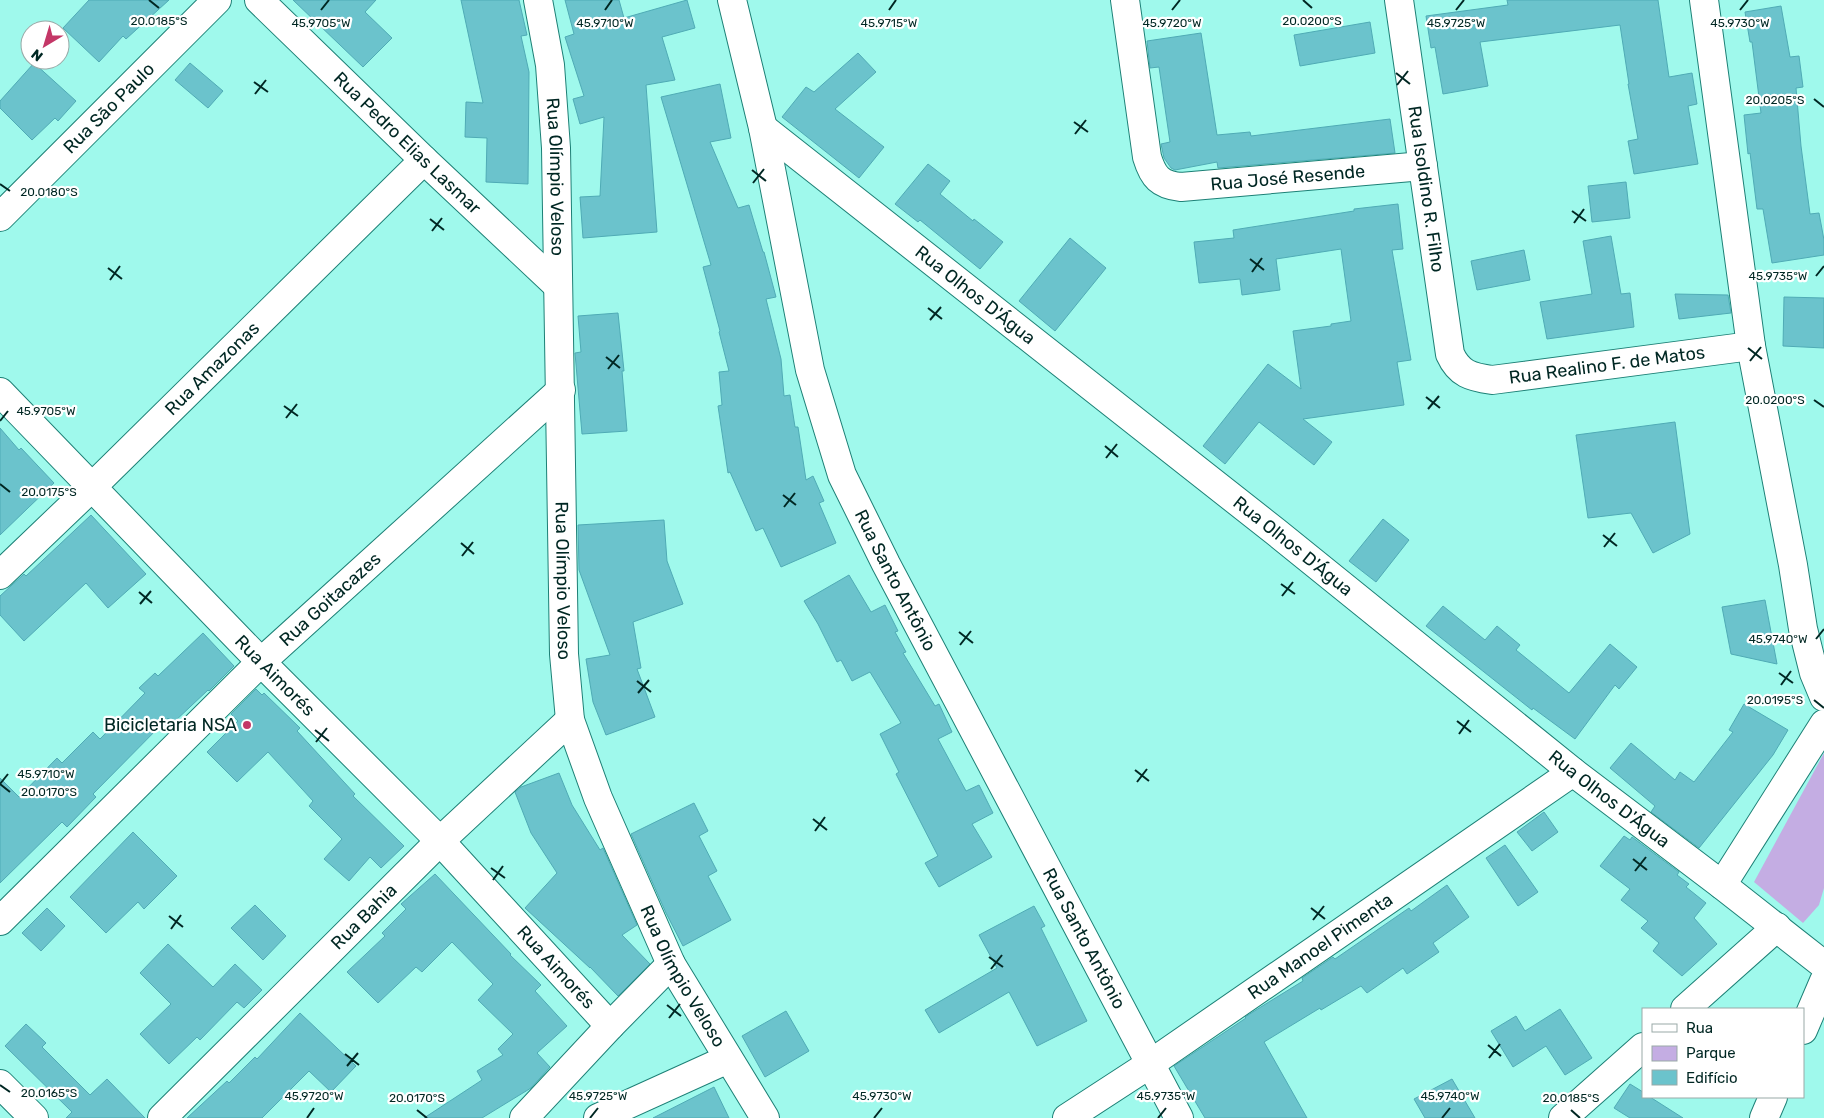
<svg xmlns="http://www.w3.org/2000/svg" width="1824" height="1118" viewBox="0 0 1824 1118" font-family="Rubik,sans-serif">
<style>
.green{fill:#c4ade3}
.building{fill:#6bc3cc;stroke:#4fabb5}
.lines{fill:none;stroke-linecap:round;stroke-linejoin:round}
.minor-casing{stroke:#1d8076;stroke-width:30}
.tertiary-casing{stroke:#1d8076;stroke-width:30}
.secondary-casing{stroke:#1d8076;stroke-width:30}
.minor{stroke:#fff;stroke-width:28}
.tertiary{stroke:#fff;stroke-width:28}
.secondary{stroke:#fff;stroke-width:28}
.ticks{fill:none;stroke:#002723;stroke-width:2}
.poi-dot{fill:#c43767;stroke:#fff;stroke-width:2}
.labels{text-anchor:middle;stroke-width:4.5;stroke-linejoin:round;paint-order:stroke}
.street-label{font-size:18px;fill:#002723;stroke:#fff}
.poi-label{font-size:18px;fill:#002723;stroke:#fff;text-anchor:end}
.ticks-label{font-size:12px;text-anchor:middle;fill:#002723;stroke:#fff;stroke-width:4.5;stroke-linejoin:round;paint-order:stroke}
</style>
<rect width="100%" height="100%" fill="#9ff9ec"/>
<!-- green -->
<polygon class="green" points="1824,753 1824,888 1819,905 1803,923 1754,882"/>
<!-- building -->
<g class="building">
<polygon points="89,0 169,0 126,39 123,36 99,62 63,28"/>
<polygon points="293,0 376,0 365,12 392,38 363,67"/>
<polygon points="461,0 519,0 527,35 521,36 529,72 528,184 486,182 487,138 465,137 466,102 483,103"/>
<polygon points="565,0 619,0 624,18 687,0 695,28 662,37 675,80 646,85 657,232 583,238 580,197 600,196 604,117 580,124 573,99 584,96 565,37 574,34"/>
<polygon points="1507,0 1658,0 1669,77 1692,73 1697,104 1688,106 1698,164 1634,174 1628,141 1638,139 1628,84 1629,84 1620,25 1480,42 1488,86 1443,94 1435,47 1431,48 1426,16 1508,5"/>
<polygon points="1781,6 1790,57 1799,56 1803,87 1796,88 1801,146 1810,214 1819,213 1824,240 1824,255 1772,263 1763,209 1757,209 1750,153 1748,154 1744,115 1761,113 1752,42 1750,42 1745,12"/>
<polygon points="1370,22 1375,53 1300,66 1294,35"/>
<polygon points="1201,33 1217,135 1250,132 1251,136 1390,119 1395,153 1218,168 1217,162 1175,170 1171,168 1164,158 1161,144 1170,142 1159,67 1150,68 1147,41"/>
<polygon points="858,53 876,72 835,109 884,147 859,178 782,117 806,87 814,92"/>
<polygon points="34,63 76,101 58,121 55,118 32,140 0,108 0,101"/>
<polygon points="190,63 223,91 208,108 175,80"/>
<polygon points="720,84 731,138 710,142 738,208 749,205 763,252 764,252 776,297 766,299 781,359 784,396 790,395 795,427 798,427 806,480 813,476 824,501 819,503 836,543 781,567 763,528 756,531 730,472 728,473 718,406 722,405 719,372 729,371 719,332 720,331 703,267 711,265 661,97"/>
<polygon points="928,164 950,181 940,194 973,221 974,219 1003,242 980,269 920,220 918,222 895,204"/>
<polygon points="1626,182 1630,218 1592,222 1588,186"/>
<polygon points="1398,204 1403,249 1392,250 1411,360 1397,362 1404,405 1303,419 1332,442 1314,465 1259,422 1225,464 1203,446 1268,364 1301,389 1293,331 1331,326 1331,324 1351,321 1341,249 1276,259 1280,290 1242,295 1240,279 1199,283 1194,242 1234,238 1233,230 1354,211 1354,209"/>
<polygon points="1611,236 1621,294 1630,293 1634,327 1547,339 1540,302 1592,294 1583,241"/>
<polygon points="1070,238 1106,268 1055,331 1019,301"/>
<polygon points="1524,250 1530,280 1477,290 1471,261"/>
<polygon points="1675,294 1728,295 1731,313 1679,319"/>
<polygon points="1784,297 1824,298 1824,348 1783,346"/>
<polygon points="618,313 624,371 622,371 627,431 582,434 575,353 581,352 578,316"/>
<polygon points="1675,422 1690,534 1653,553 1631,513 1588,518 1576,435"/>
<polygon points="0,428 19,450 21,448 54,483 0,535"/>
<polygon points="91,515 146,574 108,608 86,583 24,641 0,615 0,596 24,574 26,576"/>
<polygon points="1383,519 1409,540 1376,582 1349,561"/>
<polygon points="664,520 667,561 683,604 633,622 641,668 637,669 655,717 606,735 593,702 586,659 610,655 579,570 578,525"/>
<polygon points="849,575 871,612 885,605 898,631 895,632 906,652 903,653 935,706 939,704 952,732 938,739 966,791 979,785 993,813 972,824 992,857 939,887 925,863 938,856 896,774 899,772 880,734 901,723 870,672 852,681 841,660 837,662 818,624 804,601"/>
<polygon points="1765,600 1777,664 1731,654 1722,607"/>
<polygon points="1443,606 1485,640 1497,626 1520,645 1516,650 1569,693 1610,644 1637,667 1619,689 1615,685 1575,739 1533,708 1532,710 1426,626"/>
<polygon points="203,633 234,666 209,691 208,690 173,723 168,718 93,794 96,797 67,827 62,822 0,883 0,778 19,797 57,758 62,763 93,732 100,739 145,693 139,688 155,673 158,676"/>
<polygon points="256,689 262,695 264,693 300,728 297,731 355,794 353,796 404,846 381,868 370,857 349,881 324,859 342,839 309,806 313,801 268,752 237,782 207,752 238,721 231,714"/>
<polygon points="1744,704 1788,730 1773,755 1699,848 1651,812 1655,806 1610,768 1631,743 1675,780 1680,772 1694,782 1733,732 1729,730"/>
<polygon points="559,773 572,805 600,850 603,848 637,925 622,935 650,964 618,996 590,967 590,968 525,908 557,873 531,833 515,792 521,787"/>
<polygon points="694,803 708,831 699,836 717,871 708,876 731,920 683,946 666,913 631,834"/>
<polygon points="1544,812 1558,832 1532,851 1517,832"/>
<polygon points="133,832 177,876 144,909 138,902 106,933 70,897"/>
<polygon points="1624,836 1630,840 1632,837 1679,872 1677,875 1689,884 1686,887 1706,903 1694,918 1717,944 1682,976 1653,951 1659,943 1641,928 1648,921 1621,900 1630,889 1600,866"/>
<polygon points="1505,845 1538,892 1518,906 1486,858"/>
<polygon points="435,874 511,954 510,955 541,985 535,991 567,1026 537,1053 550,1067 531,1088 482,1118 424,1118 482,1080 477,1071 503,1055 498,1049 513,1034 478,1000 493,984 452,942 422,972 416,967 378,1003 347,972 385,936 382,933 406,909 401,904"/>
<polygon points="1447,885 1469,917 1433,943 1439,952 1407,974 1403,968 1367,993 1361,986 1321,1010 1320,1008 1264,1042 1307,1118 1205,1118 1174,1066 1246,1018 1245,1017 1264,1005 1303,981 1302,978 1333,957 1335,959 1409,908 1411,911"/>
<polygon points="255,905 286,936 263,960 231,928"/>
<polygon points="1034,906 1045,926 1041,928 1087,1021 1037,1046 1009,992 939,1033 925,1010 997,968 979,935"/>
<polygon points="47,908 65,926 41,951 22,933"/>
<polygon points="168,944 213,987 235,964 262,990 244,1008 237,1002 200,1040 197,1037 169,1064 140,1034 171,1004 140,973"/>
<polygon points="1560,1009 1592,1058 1565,1075 1546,1046 1513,1067 1491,1031 1516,1016 1525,1031"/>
<polygon points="786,1011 809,1051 765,1077 742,1036"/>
<polygon points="300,1013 356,1066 331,1092 309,1071 262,1118 187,1118 227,1081 229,1083 255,1057 257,1059"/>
<polygon points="26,1024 46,1043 42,1047 90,1095 107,1079 145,1118 66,1118 72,1112 5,1046"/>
<polygon points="1452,1079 1475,1118 1425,1118 1414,1099"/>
<polygon points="1630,1084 1643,1092 1643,1097 1650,1097 1683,1118 1630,1118 1614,1108"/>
<polygon points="714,1087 729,1118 653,1118"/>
</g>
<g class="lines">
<!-- minor casing -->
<g class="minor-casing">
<g id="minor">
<path id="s1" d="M259,0l165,160 134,126"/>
<path id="s2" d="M538,0l12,65 6,83 8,506 6,66 28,78 73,166 94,154"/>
<path id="s3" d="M1125,0l22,157c6,20 13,28 34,30l242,-21"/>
<path id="s4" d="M1399,0l51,354c9,20 21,23 42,26l259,-34"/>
<polyline points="1704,0 1751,346 1793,565 1803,629 1814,673 1824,697"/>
<path id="s5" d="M763,128l513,404 297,240 149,113 102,80"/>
<path id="s6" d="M0,217l217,-217"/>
<path id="s7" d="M0,392l261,270 179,179 170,185"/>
<path id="s8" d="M0,575l92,-88 332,-327"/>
<polyline points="1722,885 1824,724"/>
<path id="s9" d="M0,921l261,-259 300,-272"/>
<polyline points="1685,1009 1777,927"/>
<polyline points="1803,1030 1824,981"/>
<path id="s10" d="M162,1118l278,-277 130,-121"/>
<polyline points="524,1118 610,1026 671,964"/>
<polyline points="598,1118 728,1059"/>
<path id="s11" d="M1067,1118l83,-54 423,-292"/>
<polyline points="1563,1118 1643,1047"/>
<polyline points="1764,1118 1773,1097"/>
</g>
</g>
<!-- tertiary casing -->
<g class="tertiary-casing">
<g id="tertiary">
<path id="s12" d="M732,0l31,128 47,242 32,105 44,89 293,554"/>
</g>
</g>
<!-- secondary casing -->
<g class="secondary-casing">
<polyline id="secondary" points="0,1084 34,1118"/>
</g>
<!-- minor -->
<use href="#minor" class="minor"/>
<!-- tertiary -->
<use href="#tertiary" class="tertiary"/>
<!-- secondary -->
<use href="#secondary" class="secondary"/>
</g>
<!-- ticks -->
<path class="ticks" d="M149,0l10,8M1303,0l9,8M321,10l8,-10M605,10l7,-10M889,10l7,-10M1172,10l8,-10M1456,10l8,-10M1740,10l8,-10M1396,73l14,11M254,82l14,10M1397,85l11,-14M255,94l11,-14M1814,99l10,8M1074,122l14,10M1075,134l11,-14M752,170l14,11M753,183l11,-14M0,184l10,7M1572,211l14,10M430,219l14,11M1574,223l10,-14M432,231l10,-13M1250,259l14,11M108,268l14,11M1252,272l10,-14M1816,276l8,-10M110,280l10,-14M928,308l14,11M930,320l11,-13M1748,348l14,11M606,357l14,11M1750,361l11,-14M608,369l11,-14M1426,397l14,11M1814,400l10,7M284,406l14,10M1428,409l11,-13M286,418l11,-14M0,421l8,-10M1105,446l13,11M1106,458l11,-14M0,484l10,8M783,495l13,10M784,507l11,-14M1603,535l14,11M461,543l13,11M1604,547l11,-14M462,556l11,-14M1281,584l14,10M139,592l13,11M1282,596l11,-14M140,604l11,-13M959,632l14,11M1816,639l8,-10M960,645l11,-14M1779,673l14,10M637,681l14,11M1781,685l10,-14M638,693l11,-13M1814,700l10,8M1457,721l14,11M315,730l14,11M1459,734l10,-14M316,742l11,-14M1135,770l14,11M1137,782l10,-13M0,784l8,-10M0,784l10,8M813,819l14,11M815,831l10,-14M1633,859l14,11M491,868l14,10M1635,871l11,-14M493,880l10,-14M1311,908l14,11M169,916l14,11M1313,920l11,-14M171,929l10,-14M989,957l14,10M991,969l11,-14M667,1005l14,11M669,1018l11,-14M1488,1045l13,11M345,1054l14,11M1489,1058l11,-14M347,1066l11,-13M0,1085l10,7M417,1110l10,8M1571,1110l9,8M307,1118l7,-10M590,1118l8,-10M874,1118l8,-10M1158,1118l8,-10M1442,1118l8,-10"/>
<!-- markers -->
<circle class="poi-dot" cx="247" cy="725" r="5"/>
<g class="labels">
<!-- street labels -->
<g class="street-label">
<text dy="6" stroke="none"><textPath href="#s6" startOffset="154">Rua São Paulo</textPath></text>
<text dy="6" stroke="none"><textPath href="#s1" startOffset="206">Rua Pedro Elias Lasmar</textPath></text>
<text dy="6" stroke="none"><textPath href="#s2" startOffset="178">Rua Olímpio Veloso</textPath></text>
<text dy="6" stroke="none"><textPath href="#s3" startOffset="315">Rua José Resende</textPath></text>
<text dy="6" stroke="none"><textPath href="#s4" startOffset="191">Rua Isoldino R. Filho</textPath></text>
<text dy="6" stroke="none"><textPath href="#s5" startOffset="270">Rua Olhos D'Água</textPath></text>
<text dy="6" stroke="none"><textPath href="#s4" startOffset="526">Rua Realino F. de Matos</textPath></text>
<text dy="6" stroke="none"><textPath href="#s8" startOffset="296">Rua Amazonas</textPath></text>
<text dy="6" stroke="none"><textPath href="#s5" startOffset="675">Rua Olhos D'Água</textPath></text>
<text dy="6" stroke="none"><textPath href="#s12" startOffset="606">Rua Santo Antônio</textPath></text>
<text dy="6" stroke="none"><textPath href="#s2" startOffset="582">Rua Olímpio Veloso</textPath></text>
<text dy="6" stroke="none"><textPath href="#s9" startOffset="461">Rua Goitacazes</textPath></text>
<text dy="6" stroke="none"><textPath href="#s7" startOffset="395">Rua Aimorés</textPath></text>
<text dy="6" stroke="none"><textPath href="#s5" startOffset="1080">Rua Olhos D'Água</textPath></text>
<text dy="6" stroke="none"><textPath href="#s10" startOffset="285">Rua Bahia</textPath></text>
<text dy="6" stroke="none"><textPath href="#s12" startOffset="1011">Rua Santo Antônio</textPath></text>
<text dy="6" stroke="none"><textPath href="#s11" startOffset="306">Rua Manoel Pimenta</textPath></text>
<text dy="6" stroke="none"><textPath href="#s7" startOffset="800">Rua Aimorés</textPath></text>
<text dy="6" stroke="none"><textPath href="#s2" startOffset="1002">Rua Olímpio Veloso</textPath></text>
</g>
<!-- poi labels -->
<g class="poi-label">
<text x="237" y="731">Bicicletaria NSA</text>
</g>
</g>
<g class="ticks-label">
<text x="159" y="25">20.0185°S</text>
<text x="1312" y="25">20.0200°S</text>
<text x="321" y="27">45.9705°W</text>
<text x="605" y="27">45.9710°W</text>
<text x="889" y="27">45.9715°W</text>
<text x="1172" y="27">45.9720°W</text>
<text x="1456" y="27">45.9725°W</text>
<text x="1740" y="27">45.9730°W</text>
<text x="1775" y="104">20.0205°S</text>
<text x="49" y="196">20.0180°S</text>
<text x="1778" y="280">45.9735°W</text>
<text x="1775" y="404">20.0200°S</text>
<text x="46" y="415">45.9705°W</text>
<text x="49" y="496">20.0175°S</text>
<text x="1778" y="643">45.9740°W</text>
<text x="1775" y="704">20.0195°S</text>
<text x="46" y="778">45.9710°W</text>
<text x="49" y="796">20.0170°S</text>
<text x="49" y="1097">20.0165°S</text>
<text x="314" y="1100">45.9720°W</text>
<text x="598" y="1100">45.9725°W</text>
<text x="882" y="1100">45.9730°W</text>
<text x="1166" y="1100">45.9735°W</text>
<text x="1450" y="1100">45.9740°W</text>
<text x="417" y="1102">20.0170°S</text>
<text x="1571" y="1102">20.0185°S</text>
</g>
<!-- legend -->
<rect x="1642" y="1008" width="162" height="90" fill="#ffffff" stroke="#99a9a7"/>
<rect x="1652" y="1024" width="25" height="8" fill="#ffffff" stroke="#99a9a7"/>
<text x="1686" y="1033" font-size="15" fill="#002723">Rua</text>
<rect x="1652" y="1046" width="25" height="15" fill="#c4ade3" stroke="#99a9a7"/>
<text x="1686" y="1058" font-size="15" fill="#002723">Parque</text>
<rect x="1652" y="1070" width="25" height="15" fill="#6bc3cc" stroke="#99a9a7"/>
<text x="1686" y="1083" font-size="15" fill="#002723">Edifício</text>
<!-- north arrow -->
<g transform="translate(45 45) rotate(218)"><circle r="24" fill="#ffffff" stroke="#99a9a7"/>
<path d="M0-4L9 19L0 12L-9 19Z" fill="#c43767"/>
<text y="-8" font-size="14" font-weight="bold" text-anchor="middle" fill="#002723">N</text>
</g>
</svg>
